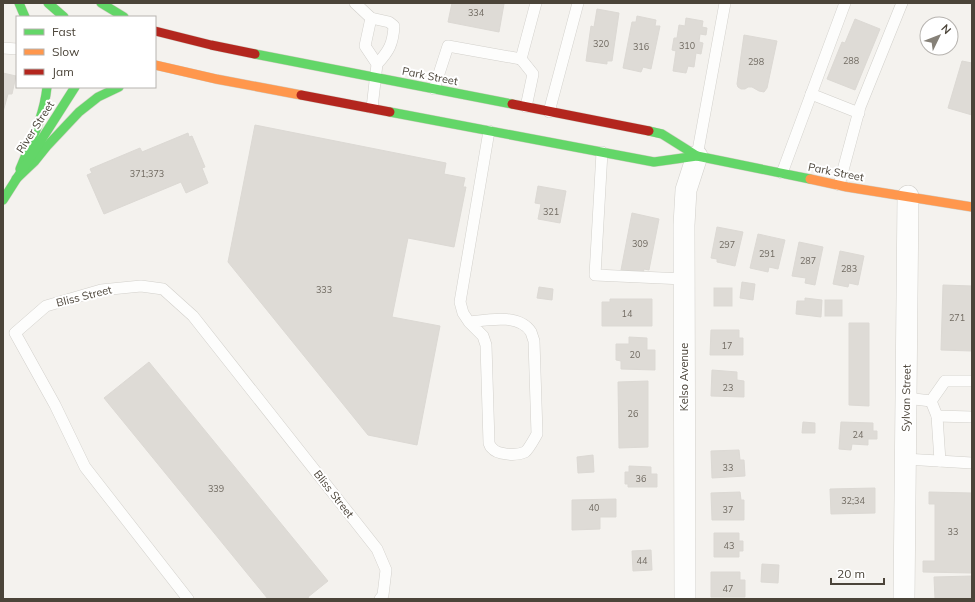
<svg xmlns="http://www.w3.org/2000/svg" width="975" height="602" viewBox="0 0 975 602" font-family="Mulish,sans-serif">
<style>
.building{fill:#dedbd6;stroke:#dcd9d4}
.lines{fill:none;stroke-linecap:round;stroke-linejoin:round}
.lane-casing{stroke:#d2d0cb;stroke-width:12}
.street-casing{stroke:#d2d0cb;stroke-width:22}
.fast-casing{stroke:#d3cfc5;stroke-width:10}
.slow-casing{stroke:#d3cfc5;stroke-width:10}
.jam-casing{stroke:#d3cfc5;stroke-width:10}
.lane{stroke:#fdfdfc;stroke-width:11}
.street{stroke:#fdfdfc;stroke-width:21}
.fast{stroke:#63d668;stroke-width:9}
.slow{stroke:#ff974d;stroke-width:9}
.jam{stroke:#b3261e;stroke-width:9}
.labels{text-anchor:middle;stroke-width:4;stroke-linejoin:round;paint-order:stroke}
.number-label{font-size:9px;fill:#706a61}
.street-label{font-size:11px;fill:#4b4439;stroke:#fff}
</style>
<rect width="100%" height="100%" fill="#f4f2ee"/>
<!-- building -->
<g class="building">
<polygon points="452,3 497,3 504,4 499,32 448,22"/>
<polygon points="597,9 619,13 612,61 607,61 607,64 586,61 591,26 594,27"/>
<polygon points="637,16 656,20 655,26 660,26 651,69 643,67 641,72 623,68 632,22 636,22"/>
<polygon points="686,18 703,21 702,27 707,28 706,35 700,34 699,42 703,43 701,54 696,53 694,67 688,66 686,73 673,71 676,51 672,50 674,38 677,38 679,25 685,26"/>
<polygon points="855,19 880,29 855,90 827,79 842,42 845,43"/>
<polygon points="744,35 777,41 767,88 764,92 759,91 752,87 748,87 745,89 741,89 738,87 737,84"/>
<polygon points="962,61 972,63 972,115 948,108"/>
<polygon points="3,73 16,76 12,94 8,94 3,112"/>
<polygon points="255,125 446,163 444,174 465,178 463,187 466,187 454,247 408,238 392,317 440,326 417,445 368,435 228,262"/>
<polygon points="188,133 189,137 192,136 205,167 202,168 208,183 186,193 181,182 104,214 87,175 92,173 90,169 140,148 142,152"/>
<polygon points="538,186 566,191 560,223 538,219 541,204 535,203"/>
<polygon points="632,213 659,219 649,270 644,269 643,274 621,270"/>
<polygon points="717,227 743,232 735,266 717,262 717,259 711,258"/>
<polygon points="758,234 785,240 778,269 769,267 768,272 750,268"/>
<polygon points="799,242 823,247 815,285 805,283 806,278 792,276"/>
<polygon points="840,251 864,256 858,285 849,283 848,287 833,284"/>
<polygon points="742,282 755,284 753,300 740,298"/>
<polygon points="943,285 972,286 972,351 941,350"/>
<polygon points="539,287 553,289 552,300 537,298"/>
<rect x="714" y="288" width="18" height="18"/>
<polygon points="805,298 822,300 821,317 796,314 797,301 805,301"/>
<polygon points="610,299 652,299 652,326 602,326 602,302 610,302"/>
<rect x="825" y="300" width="17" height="16"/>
<polygon points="849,323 869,323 869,406 849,405"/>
<polygon points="711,330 739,330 739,338 743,338 743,355 710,355"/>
<polygon points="629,337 647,338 647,350 655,350 655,370 621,369 621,361 616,360 616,344 629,344"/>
<polygon points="149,362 328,581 308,597 309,599 268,599 104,398"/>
<polygon points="712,370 737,372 737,380 744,381 744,397 711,396"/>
<polygon points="648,381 648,447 619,448 618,382"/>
<polygon points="803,422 815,423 815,433 802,433"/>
<polygon points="841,422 873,423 873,431 877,431 877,439 868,439 868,445 852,444 851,450 839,449"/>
<polygon points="739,450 740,460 744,460 745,476 712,478 711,451"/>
<polygon points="593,455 594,472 578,473 577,457"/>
<polygon points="629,466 651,467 651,474 657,474 657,487 628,487 628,484 625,484 625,472 629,472"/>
<polygon points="875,488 875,513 831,514 830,489"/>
<polygon points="740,492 741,500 744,500 744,520 712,520 711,493"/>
<polygon points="929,492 972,493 972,573 923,572 923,561 935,561 935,504 929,504"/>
<polygon points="616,499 616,517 600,517 600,529 572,530 572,500"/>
<polygon points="714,533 739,533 739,541 743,541 743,551 739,551 739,557 714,557"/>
<polygon points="651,550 652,570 633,571 632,551"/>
<polygon points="762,564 779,565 778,583 761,582"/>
<polygon points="711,572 740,572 740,580 745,580 745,597 711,597"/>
<polygon points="972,576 972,599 935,599 934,577"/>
</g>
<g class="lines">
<!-- lane casing -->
<g class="lane-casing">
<g id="lane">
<path d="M355,3l16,15 18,4 5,4c-1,18 -5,25 -17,38"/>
<polyline points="371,18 365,46 377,64 372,108"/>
<polyline points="3,48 17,49"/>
<polyline points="434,89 448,46 521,59"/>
<polyline points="811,94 859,113"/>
<polyline points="526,107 533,74 521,59 536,3"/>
<polyline points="549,112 578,3"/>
<polyline points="602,152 595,275 684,279"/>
<polyline points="697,156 725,3"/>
<polyline points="782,173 845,3"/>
<polyline points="839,185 860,107 902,3"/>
<path d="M469,322c18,-2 50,-9 62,10 1,3 2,6 3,9l3,93c-3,5 -8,15 -12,18 -8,4 -28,3 -33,-4 -2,-1 -2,-3 -3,-5l-3,-98 -3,-9 -14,-14 -6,-9 -3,-11 29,-171"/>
<polyline points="906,398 931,401"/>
<polyline points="931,401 937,416 940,461"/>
<polyline points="931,401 945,381 972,381"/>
<polyline points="937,416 972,417"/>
<polyline points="905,459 972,463"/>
<polyline points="188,599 85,467 55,405 15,333 46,306 101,290 141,286 163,289 193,316 377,549 386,570 383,595 380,599"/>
</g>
</g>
<!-- street casing -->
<g class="street-casing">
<g id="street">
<polyline points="685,599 684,225 686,190 697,156"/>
<polyline points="904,599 908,196"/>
</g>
</g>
<!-- fast casing -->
<g class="fast-casing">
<g id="fast">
<polyline points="19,3 25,17"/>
<polyline points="48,3 64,17"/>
<polyline points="101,3 124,17"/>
<polyline points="255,54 512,104"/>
<polyline points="390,112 654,162 697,156 810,179"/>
<polyline points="649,131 662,134 697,156"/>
<path d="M20,169c11,-27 24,-53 27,-82"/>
<polyline points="16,179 35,161 47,146 79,112 98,97 119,87"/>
<polyline points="3,200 75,87"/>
</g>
</g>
<!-- slow casing -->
<g class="slow-casing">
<g id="slow">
<polyline points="155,65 216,79 301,95"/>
<polyline points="810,179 847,187 972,207"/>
</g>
</g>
<!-- jam casing -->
<g class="jam-casing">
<g id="jam">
<polyline points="155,31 211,45 255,54"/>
<polyline points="301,95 390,112"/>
<polyline points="512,104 649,131"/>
</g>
</g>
<!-- lane -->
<use href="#lane" class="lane"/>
<!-- street -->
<use href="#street" class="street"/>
<!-- fast -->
<use href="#fast" class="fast"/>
<!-- slow -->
<use href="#slow" class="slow"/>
<!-- jam -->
<use href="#jam" class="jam"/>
</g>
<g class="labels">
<!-- number labels -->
<g class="number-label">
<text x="476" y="16">334</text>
<text x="601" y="47">320</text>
<text x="687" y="49">310</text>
<text x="641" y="50">316</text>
<text x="851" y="64">288</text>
<text x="756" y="65">298</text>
<text x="147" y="177">371;373</text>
<text x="551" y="215">321</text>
<text x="640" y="247">309</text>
<text x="727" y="248">297</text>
<text x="767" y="257">291</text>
<text x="808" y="264">287</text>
<text x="849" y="272">283</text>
<text x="324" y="293">333</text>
<text x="627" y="317">14</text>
<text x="957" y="321">271</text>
<text x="727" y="349">17</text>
<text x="635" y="358">20</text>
<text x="728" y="391">23</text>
<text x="633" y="417">26</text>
<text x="858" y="438">24</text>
<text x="728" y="471">33</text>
<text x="641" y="482">36</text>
<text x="216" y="492">339</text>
<text x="853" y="504">32;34</text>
<text x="594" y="511">40</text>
<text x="728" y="513">37</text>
<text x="953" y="535">33</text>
<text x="729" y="549">43</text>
<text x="642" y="564">44</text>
<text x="728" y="592">47</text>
</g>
<!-- street labels -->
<g class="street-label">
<text transform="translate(430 76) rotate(11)" y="4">Park Street</text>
<text transform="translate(35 127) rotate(-57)" y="4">River Street</text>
<text transform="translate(836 172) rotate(11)" y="4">Park Street</text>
<text transform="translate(84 296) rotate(-14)" y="4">Bliss Street</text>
<text transform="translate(684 377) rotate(-90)" y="4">Kelso Avenue</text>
<text transform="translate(906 398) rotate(-89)" y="4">Sylvan Street</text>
<text transform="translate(334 494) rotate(52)" y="4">Bliss Street</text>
</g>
</g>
<!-- border -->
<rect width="975" height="602" fill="none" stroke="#4b4439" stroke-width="8"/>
<!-- legend -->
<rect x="16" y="16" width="140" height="72" fill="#ffffff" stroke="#b7b4b0"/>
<rect x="24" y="29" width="20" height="6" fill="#63d668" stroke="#b7b4b0"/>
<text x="52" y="36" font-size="12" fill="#4b4439">Fast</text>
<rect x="24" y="49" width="20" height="6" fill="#ff974d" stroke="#b7b4b0"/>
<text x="52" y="56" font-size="12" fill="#4b4439">Slow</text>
<rect x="24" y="69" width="20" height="6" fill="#b3261e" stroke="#b7b4b0"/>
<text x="52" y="76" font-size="12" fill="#4b4439">Jam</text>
<!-- north arrow -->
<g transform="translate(939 36) rotate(47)"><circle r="19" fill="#ffffff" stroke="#b7b4b0"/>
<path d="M0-3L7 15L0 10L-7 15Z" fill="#868178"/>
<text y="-6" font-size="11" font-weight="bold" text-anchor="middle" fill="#4b4439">N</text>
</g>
<!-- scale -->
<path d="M831 578v6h53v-6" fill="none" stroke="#4b4439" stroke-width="2"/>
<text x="837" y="578" font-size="12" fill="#4b4439" stroke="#ffffff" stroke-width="3" paint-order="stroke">20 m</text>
</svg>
